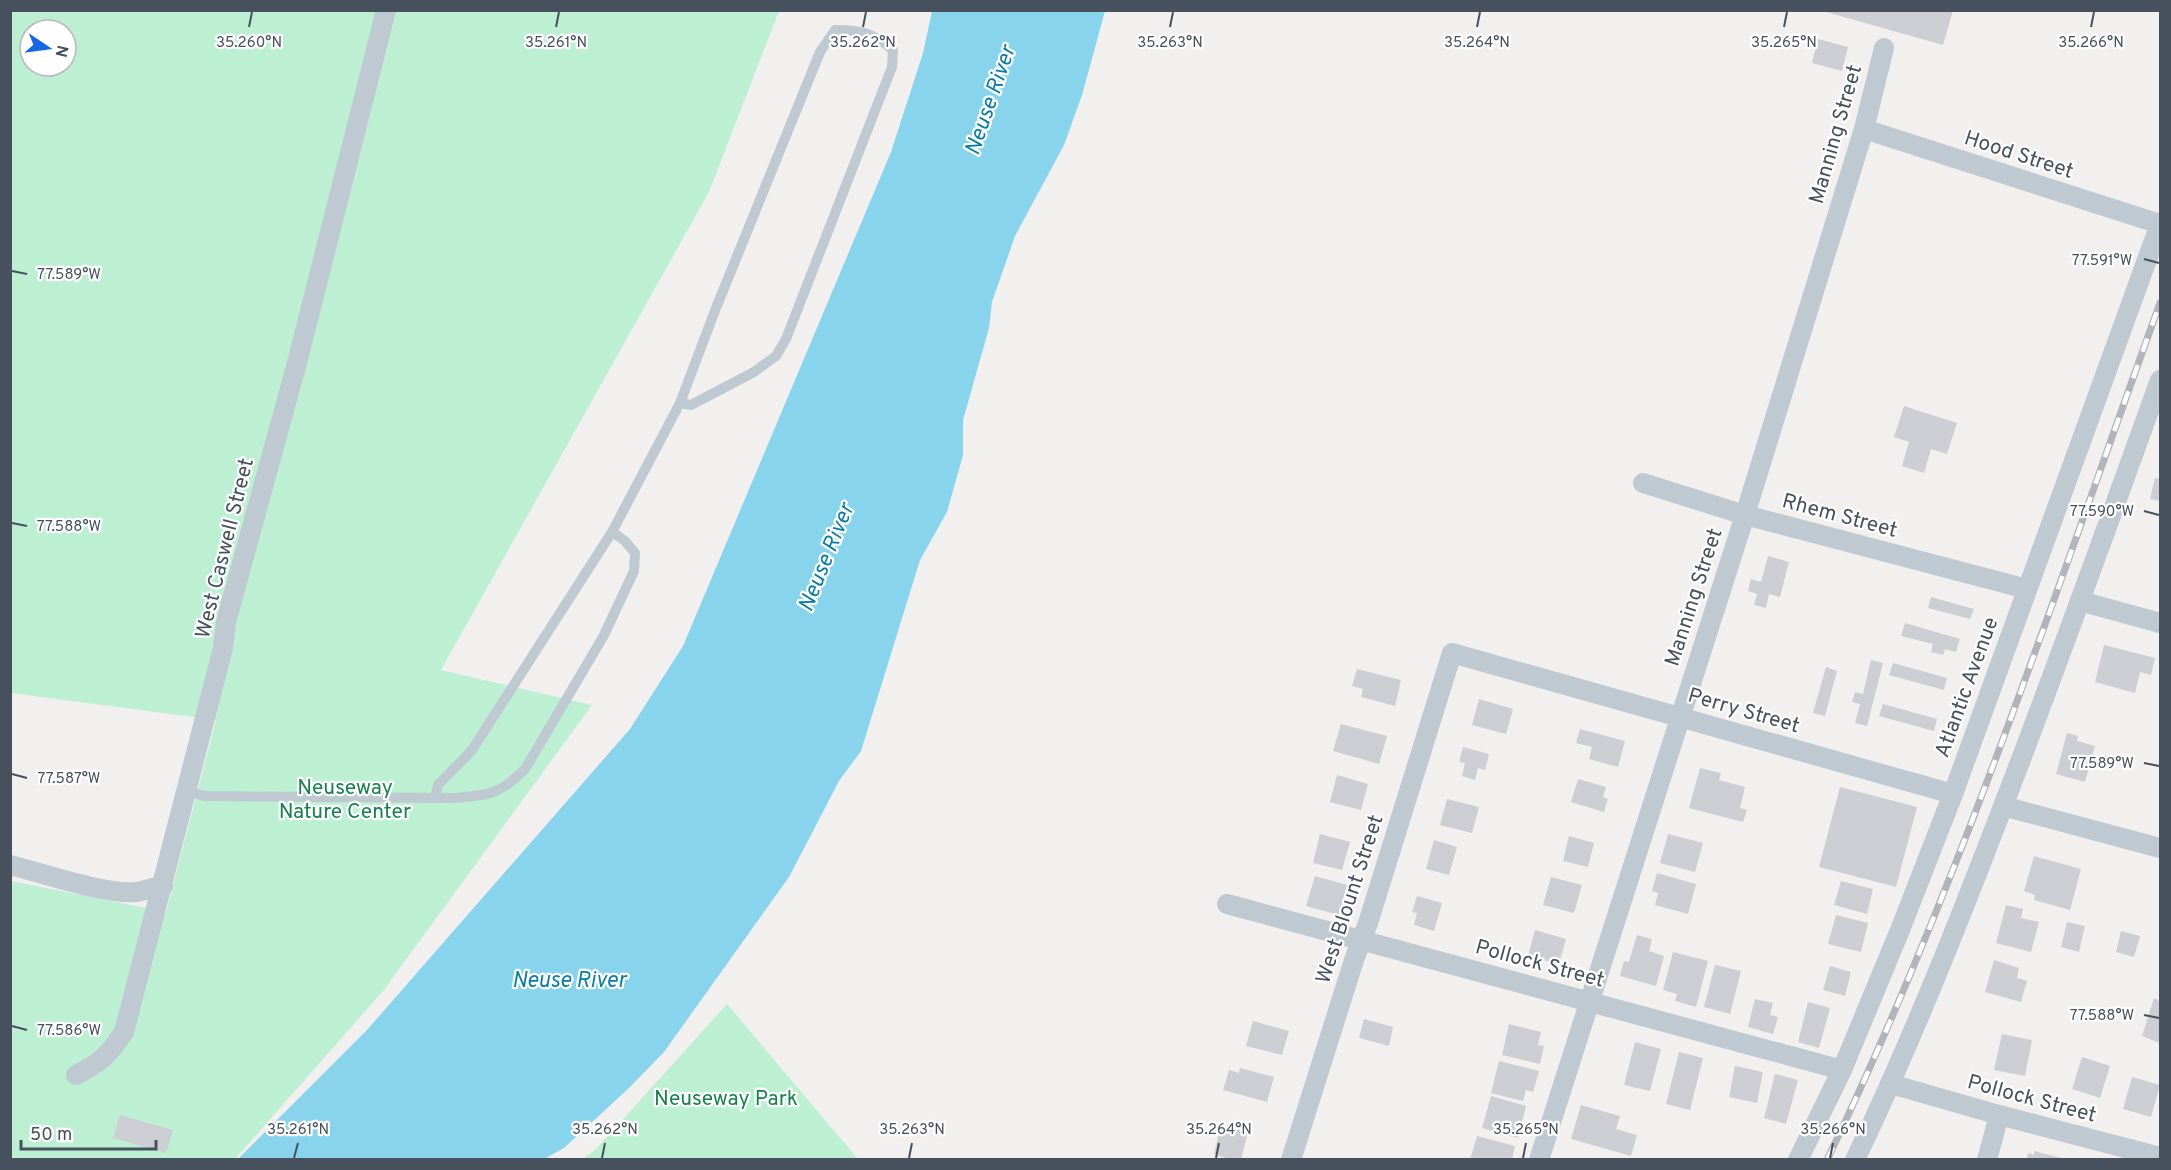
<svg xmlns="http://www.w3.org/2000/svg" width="2171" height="1170" viewBox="0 0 2171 1170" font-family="Overpass,sans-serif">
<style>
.green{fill:#bdf0d3;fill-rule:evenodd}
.water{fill:#89d4ed}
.building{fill:#ccced4}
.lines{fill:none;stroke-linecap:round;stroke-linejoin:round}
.service{stroke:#bfc9d1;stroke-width:10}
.minor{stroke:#bfc9d1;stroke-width:20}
.rail-casing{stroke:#b1b4ba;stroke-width:7}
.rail{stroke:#fff;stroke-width:4.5;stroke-dasharray:14;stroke-linecap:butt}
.ticks{fill:none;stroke:#47515d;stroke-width:2}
.labels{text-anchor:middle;stroke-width:4.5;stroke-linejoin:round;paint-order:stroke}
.street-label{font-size:21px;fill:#47515d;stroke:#fff}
.park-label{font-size:21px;fill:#168050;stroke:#fff}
.water-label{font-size:22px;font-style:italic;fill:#0a7da5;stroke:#fff}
.ticks-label{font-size:15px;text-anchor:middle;fill:#47515d;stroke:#fff;stroke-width:4.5;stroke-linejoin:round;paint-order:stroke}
</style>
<rect width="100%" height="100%" fill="#f2efef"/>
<!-- green -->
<g class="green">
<path d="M11,11h768l-70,181 -268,478 151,35 -209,286 -148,168h-224v-278l155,31 50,-192 -205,-27zM30,30h36v36h-36z"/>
<polygon points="727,1004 858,1159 583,1159 597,1148"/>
</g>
<!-- water -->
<polygon class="water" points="932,11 1105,11 1082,95 1064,145 1015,236 992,302 989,328 963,420 963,455 947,512 920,560 861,751 839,781 789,877 664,1052 630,1087 564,1148 544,1159 238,1159 367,1030 630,729 683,646 891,152 923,53"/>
<!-- building -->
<g class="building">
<polygon points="1819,10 1953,10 1943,45"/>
<polygon points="1818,39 1848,47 1842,71 1812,63"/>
<polygon points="1904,406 1957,423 1947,454 1931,449 1924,473 1902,466 1909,442 1894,437"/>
<polygon points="2155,478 2160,479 2160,501 2150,499"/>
<polygon points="1768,556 1789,562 1780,597 1769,594 1766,608 1754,605 1757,594 1748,591 1751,579 1761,582"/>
<polygon points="1931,597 1974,609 1970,619 1928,608"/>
<polygon points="1905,623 1960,639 1956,652 1945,649 1943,655 1931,652 1933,644 1901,636"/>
<polygon points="2104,645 2155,658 2151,675 2140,672 2135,693 2095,682"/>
<polygon points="1871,660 1883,663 1867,726 1855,723 1860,704 1852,702 1855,692 1863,694"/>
<polygon points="1893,663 1947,678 1944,690 1889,675"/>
<polygon points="1826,667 1837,671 1825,716 1813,713"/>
<polygon points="1357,669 1401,680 1395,706 1361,697 1363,689 1352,686"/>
<polygon points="1479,699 1513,709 1506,734 1472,725"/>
<polygon points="1883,704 1937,719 1934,731 1879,716"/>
<polygon points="1341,724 1387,736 1379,764 1333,751"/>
<polygon points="1580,729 1625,741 1618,767 1589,759 1592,747 1576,743"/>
<polygon points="2067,733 2078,736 2077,741 2095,746 2085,782 2056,774"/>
<polygon points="1463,747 1489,754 1485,770 1478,768 1475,780 1462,776 1465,763 1459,762"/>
<polygon points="1700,768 1721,773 1719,780 1745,787 1740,808 1747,810 1743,822 1689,808"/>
<polygon points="1337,775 1368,784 1361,810 1330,802"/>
<polygon points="1578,779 1606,787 1603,797 1608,799 1604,812 1571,802"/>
<polygon points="1840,787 1917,807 1896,887 1819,867"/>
<polygon points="1447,799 1479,807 1472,833 1440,825"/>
<polygon points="1320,834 1350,842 1342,870 1313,863"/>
<polygon points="1668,834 1703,843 1695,872 1660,863"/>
<polygon points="1569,836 1594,843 1588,867 1563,861"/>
<polygon points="1434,840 1457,847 1449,875 1426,869"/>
<polygon points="2034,856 2081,869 2070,910 2034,900 2035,895 2024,891"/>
<polygon points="1657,873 1696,884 1688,914 1655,905 1658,893 1652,891"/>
<polygon points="1315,876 1347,885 1339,915 1306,906"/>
<polygon points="1551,877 1582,885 1574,913 1543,905"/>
<polygon points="1841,881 1873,889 1867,914 1834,905"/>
<polygon points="1417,896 1442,903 1434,931 1414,925 1417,913 1412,912"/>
<polygon points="2006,905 2023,909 2021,918 2039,922 2031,952 1996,943"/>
<polygon points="1836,915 1868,923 1861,952 1828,944"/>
<polygon points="2067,922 2085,926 2079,952 2061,947"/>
<polygon points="1535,930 1566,939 1559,964 1528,956"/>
<polygon points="2121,931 2140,936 2134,957 2116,952"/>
<polygon points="1637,935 1652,939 1649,951 1664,956 1656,986 1620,976 1624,961 1629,962"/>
<polygon points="1673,952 1708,961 1696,1007 1675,1001 1677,994 1663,990"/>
<polygon points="1994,960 2019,968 2017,978 2027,981 2021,1002 1985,992"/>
<polygon points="1715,965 1741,971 1730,1014 1704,1007"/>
<polygon points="1830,966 1851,972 1845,996 1823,990"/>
<polygon points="2154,998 2160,1001 2160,1043 2142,1036"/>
<polygon points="1755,999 1773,1003 1770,1015 1778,1017 1773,1034 1748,1027"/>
<polygon points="1808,1002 1830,1008 1819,1048 1798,1042"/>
<polygon points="1364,1019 1393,1027 1389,1046 1359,1038"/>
<polygon points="1253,1021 1289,1031 1282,1055 1246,1046"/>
<polygon points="1509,1024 1541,1032 1538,1045 1544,1046 1540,1064 1502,1055"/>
<polygon points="2002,1034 2032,1040 2025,1076 1994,1070"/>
<polygon points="1635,1042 1661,1049 1650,1091 1624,1085"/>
<polygon points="1679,1052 1703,1058 1690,1110 1666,1104"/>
<polygon points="2082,1057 2110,1066 2100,1098 2072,1089"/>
<polygon points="1499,1061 1539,1071 1533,1092 1526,1090 1523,1101 1491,1093"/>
<polygon points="1735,1066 1763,1072 1757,1103 1729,1097"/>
<polygon points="1240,1068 1274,1077 1267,1102 1223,1090 1229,1070 1239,1073"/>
<polygon points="1775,1074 1798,1080 1786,1124 1764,1118"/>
<polygon points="2132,1077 2160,1085 2151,1117 2123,1109"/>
<polygon points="1491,1096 1526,1106 1518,1138 1482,1128"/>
<polygon points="1581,1105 1620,1116 1616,1129 1637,1135 1631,1156 1571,1139"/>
<polygon points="120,1115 173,1130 166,1153 113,1138"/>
<polygon points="1221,1125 1248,1132 1241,1160 1232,1160 1214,1154"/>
<polygon points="1477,1136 1515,1146 1512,1160 1470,1160"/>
<polygon points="2034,1151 2065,1159 2065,1160 2027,1160 2028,1153 2034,1155"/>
</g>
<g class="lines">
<!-- service -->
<g class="service">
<path d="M612,532l68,-129 36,-95 104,-256 15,-22c28,0 37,3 58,20l-1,17 -106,272 -10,17 -22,16 -63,33 -11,-2"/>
<path d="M187,791l17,5 250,2c35,-3 45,-3 71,-29l78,-132 31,-66 1,-18 -10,-12 -13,-9 -140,218 -34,35 -3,13"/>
</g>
<!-- minor -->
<g class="minor">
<polyline points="1864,129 2160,224"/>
<polyline points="1643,483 1745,515 2027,589"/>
<polyline points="2080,601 2160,623"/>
<polyline points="2003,806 2160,848"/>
<path d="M10,865c32,8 96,30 126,27 8,-1 18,-5 27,-6"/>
<polyline points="1227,904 1842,1070"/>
<path d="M76,1075c25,-13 32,-19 48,-43l99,-384 3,-26 71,-259 89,-353"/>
<polyline points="1891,1084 1999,1115 2160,1157"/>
<polyline points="1291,1160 1354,960 1368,923 1452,653 1953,794"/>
<polyline points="1539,1160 1745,515 1864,129 1884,48"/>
<polyline points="1798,1160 1842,1070 1900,930 1953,794 2160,224"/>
<path d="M1855,1160c62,-130 114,-264 165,-398 48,-127 94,-254 140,-382"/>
<polyline points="1987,1160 1999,1115"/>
</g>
<!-- rail casing -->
<g class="rail-casing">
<path id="rail" d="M1827,1160c133,-277 229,-569 333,-857"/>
</g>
<!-- rail -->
<use href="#rail" class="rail"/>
</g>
<!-- ticks -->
<path class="ticks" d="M249,27l3,-15M556,27l3,-15M863,27l3,-15M1170,27l3,-15M1477,27l3,-15M1784,27l3,-15M2091,27l3,-15M2144,259l15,4M12,271l15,3M2144,511l15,4M12,523l15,3M2144,763l15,3M12,774l15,4M2144,1015l15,3M12,1026l15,4M294,1158l4,-15M602,1158l3,-15M909,1158l3,-15M1216,1158l3,-15M1523,1158l3,-15M1830,1158l3,-15"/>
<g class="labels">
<!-- street labels -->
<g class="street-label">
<text transform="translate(1835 134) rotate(-74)" y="7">Manning Street</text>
<text transform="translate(2019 154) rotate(18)" y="7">Hood Street</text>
<text transform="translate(1840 515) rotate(15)" y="7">Rhem Street</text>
<text transform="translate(224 548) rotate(-76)" y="7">West Caswell Street</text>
<text transform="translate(1693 597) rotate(-72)" y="7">Manning Street</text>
<text transform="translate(1966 687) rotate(-70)" y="7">Atlantic Avenue</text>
<text transform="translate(1744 710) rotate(16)" y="7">Perry Street</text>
<text transform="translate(1349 899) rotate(-72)" y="7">West Blount Street</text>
<text transform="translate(1540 963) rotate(15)" y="7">Pollock Street</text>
<text transform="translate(2032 1098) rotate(15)" y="7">Pollock Street</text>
</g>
<!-- park labels -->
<g class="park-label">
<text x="345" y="794">Neuseway<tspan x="345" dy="24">Nature Center</tspan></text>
<text x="726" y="1105">Neuseway Park</text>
</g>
<!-- water labels -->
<g class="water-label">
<text transform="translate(989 100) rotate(-71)" y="8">Neuse River</text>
<text transform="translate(825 557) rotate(-68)" y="8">Neuse River</text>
<text x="569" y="987">Neuse River</text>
</g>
</g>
<g class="ticks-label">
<text x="556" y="47">35.261°N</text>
<text x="863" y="47">35.262°N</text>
<text x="1170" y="47">35.263°N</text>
<text x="1477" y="47">35.264°N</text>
<text x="1784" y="47">35.265°N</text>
<text x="2091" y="47">35.266°N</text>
<text x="249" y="47">35.260°N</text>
<text x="2102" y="265">77.591°W</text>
<text x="69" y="279">77.589°W</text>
<text x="2102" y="516">77.590°W</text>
<text x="69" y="531">77.588°W</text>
<text x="2102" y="768">77.589°W</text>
<text x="69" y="783">77.587°W</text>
<text x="2102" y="1020">77.588°W</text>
<text x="69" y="1035">77.586°W</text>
<text x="298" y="1134">35.261°N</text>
<text x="605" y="1134">35.262°N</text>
<text x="912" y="1134">35.263°N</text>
<text x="1219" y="1134">35.264°N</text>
<text x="1526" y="1134">35.265°N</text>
<text x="1833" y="1134">35.266°N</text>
</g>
<!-- border -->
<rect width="2171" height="1170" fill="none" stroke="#47515d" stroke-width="24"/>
<!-- north arrow -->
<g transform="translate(48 48) rotate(103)"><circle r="28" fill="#ffffff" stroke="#b5b9be" stroke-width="1.5"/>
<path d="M0-4.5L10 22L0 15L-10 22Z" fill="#1667e5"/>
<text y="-9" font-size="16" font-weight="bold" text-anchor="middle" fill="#47515d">N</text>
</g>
<!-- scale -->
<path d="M21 1140v9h135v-9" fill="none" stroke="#47515d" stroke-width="3"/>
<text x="30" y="1140" font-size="18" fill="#47515d" stroke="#ffffff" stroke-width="4.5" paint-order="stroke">50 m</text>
</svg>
